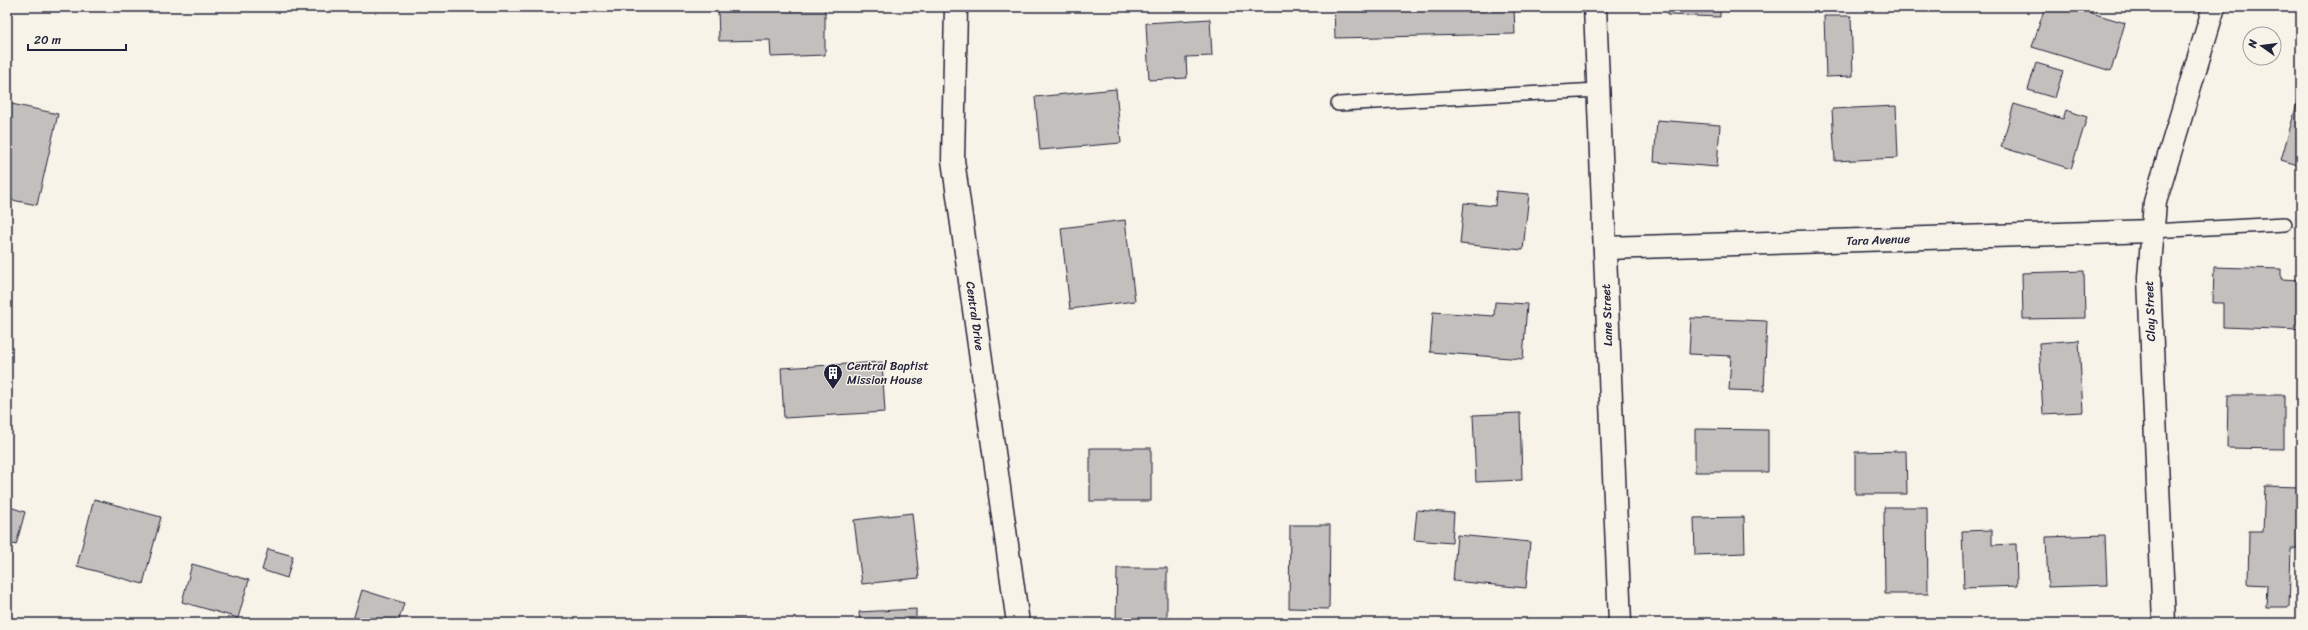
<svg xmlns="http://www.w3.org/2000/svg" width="2308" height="630" viewBox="0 0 2308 630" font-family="Sriracha,sans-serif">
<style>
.building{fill:#c2bfbd;stroke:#22223b}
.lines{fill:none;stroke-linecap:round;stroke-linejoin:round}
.lane-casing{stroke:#22223b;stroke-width:16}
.street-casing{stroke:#22223b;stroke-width:25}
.secondary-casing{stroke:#22223b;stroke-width:25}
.lane{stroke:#f7f3e8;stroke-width:13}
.street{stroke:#f7f3e8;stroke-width:22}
.secondary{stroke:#f7f3e8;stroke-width:22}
.labels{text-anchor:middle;stroke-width:3;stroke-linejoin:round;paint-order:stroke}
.street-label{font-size:12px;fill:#22223b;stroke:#f7f3e8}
.poi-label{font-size:12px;fill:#22223b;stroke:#f7f3e8;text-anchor:start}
</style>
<rect width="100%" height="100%" fill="#f7f3e8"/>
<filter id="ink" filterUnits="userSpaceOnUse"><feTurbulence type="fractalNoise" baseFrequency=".025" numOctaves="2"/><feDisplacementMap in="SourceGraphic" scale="8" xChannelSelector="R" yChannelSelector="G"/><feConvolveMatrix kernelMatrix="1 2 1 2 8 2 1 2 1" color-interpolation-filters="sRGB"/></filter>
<g filter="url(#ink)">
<!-- building -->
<g class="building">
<polygon points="718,7 825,7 825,55 771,57 770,40 719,41"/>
<polygon points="1027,7 1056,7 1027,10"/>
<polygon points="1334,7 1514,7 1515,34 1335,38"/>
<polygon points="1668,7 1720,7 1720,17 1667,15"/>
<polygon points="2045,7 2072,7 2125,23 2111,71 2032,47"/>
<polygon points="1824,16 1851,16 1853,76 1826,77"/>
<polygon points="1210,19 1212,56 1186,57 1187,78 1149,80 1146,23"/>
<polygon points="2036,63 2063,71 2055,98 2028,90"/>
<polygon points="1116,89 1121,143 1040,150 1035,97"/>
<polygon points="2300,93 2301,93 2301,166 2281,160"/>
<polygon points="7,103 58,114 37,205 7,199"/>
<polygon points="2014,104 2063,119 2066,110 2087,117 2071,169 2001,147"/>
<polygon points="1896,106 1898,158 1835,161 1832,109"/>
<polygon points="1657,120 1720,125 1717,167 1654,162"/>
<polygon points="1496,191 1529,194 1523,250 1460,244 1464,203 1495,206"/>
<polygon points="1125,220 1135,301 1070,309 1061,228"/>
<polygon points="2214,267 2281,269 2281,279 2301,280 2301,330 2223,327 2223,303 2213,303"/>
<polygon points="2084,271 2085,318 2023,319 2022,273"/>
<polygon points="1495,302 1527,304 1523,359 1430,352 1433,312 1494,316"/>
<polygon points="1691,318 1767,321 1764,391 1729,390 1731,356 1689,354"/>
<polygon points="2079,340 2083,412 2043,414 2039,343"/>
<polygon points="882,362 885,412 784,418 781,368"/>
<polygon points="2228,395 2284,395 2284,449 2227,448"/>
<polygon points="1520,413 1522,480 1476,482 1473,415"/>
<polygon points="1695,429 1768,430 1768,472 1695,472"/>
<rect x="1090" y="448" width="61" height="53"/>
<polygon points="1906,451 1907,494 1855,494 1855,452"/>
<polygon points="2265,486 2301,487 2301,549 2291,549 2289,607 2266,607 2267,585 2248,584 2249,531 2263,531"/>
<polygon points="94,499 161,517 143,584 77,566"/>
<polygon points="7,506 25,512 16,545 7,542"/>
<polygon points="1884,507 1927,507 1928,594 1885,594"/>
<polygon points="1417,510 1454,513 1452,543 1414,540"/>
<polygon points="912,513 919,578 862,584 854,520"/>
<polygon points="1744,517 1745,553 1695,555 1694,518"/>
<polygon points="1290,525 1330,525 1329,609 1289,608"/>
<polygon points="1992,530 1992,545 2016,544 2017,586 1964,588 1962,531"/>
<polygon points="1457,535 1530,542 1526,588 1453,581"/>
<polygon points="2105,535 2107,585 2048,587 2046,537"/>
<polygon points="268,549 293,556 287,578 262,570"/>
<polygon points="192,564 249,580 238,618 182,602"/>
<polygon points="1117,568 1167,568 1167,623 1116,623"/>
<polygon points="362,590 404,603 398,623 352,623"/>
<polygon points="916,609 916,623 860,623 859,612"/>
<polygon points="700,619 754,620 754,623 700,623"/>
</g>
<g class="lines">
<!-- lane casing -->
<g class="lane-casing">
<g id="lane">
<polyline points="1338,104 1598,90"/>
<polyline points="2152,231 2285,224"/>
</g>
</g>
<!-- street casing -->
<g class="street-casing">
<g id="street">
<polyline points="956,7 953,160 1018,623"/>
<polyline points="1605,248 2152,231"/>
<polyline points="2164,623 2149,278 2155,202 2214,7"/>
</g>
</g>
<!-- secondary casing -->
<g class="secondary-casing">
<polyline id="secondary" points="1595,7 1620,623"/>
</g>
<!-- lane -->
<use href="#lane" class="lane"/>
<!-- street -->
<use href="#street" class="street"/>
<!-- secondary -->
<use href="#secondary" class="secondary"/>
</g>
</g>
<!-- icons -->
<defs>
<g id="building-pin" transform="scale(1)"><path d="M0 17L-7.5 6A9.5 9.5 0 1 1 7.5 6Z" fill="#22223b" stroke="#f7f3e8"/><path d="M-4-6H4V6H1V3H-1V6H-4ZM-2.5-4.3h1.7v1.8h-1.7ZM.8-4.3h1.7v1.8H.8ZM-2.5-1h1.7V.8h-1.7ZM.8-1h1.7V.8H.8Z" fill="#fff"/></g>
</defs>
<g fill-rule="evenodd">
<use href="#building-pin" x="833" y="373"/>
</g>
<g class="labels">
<!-- street labels -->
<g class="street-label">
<text transform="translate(1878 240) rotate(-2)" y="4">Tara Avenue</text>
<text transform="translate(2150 311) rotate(-92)" y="4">Clay Street</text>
<text transform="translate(1607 315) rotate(-92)" y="4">Lane Street</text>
<text transform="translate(975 316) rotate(82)" y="4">Central Drive</text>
</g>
<!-- poi labels -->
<g class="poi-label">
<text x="847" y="370">Central Baptist<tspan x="847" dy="14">Mission House</tspan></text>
</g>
</g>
<!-- margin -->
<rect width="2308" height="630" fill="none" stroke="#f7f3e8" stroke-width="24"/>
<rect x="12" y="12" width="2284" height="606" fill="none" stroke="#22223b" stroke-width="1.5" filter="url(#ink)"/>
<!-- north arrow -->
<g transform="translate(2262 46) rotate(284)"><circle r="19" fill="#f7f3e8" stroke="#a29fa3"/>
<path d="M0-3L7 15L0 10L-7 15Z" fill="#22223b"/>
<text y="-6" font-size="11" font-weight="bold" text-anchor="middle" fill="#22223b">N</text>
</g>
<!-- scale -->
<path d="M28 44v6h98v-6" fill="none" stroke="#22223b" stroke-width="2"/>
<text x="34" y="44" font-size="12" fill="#22223b" stroke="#f7f3e8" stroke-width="3" paint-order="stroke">20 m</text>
</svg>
